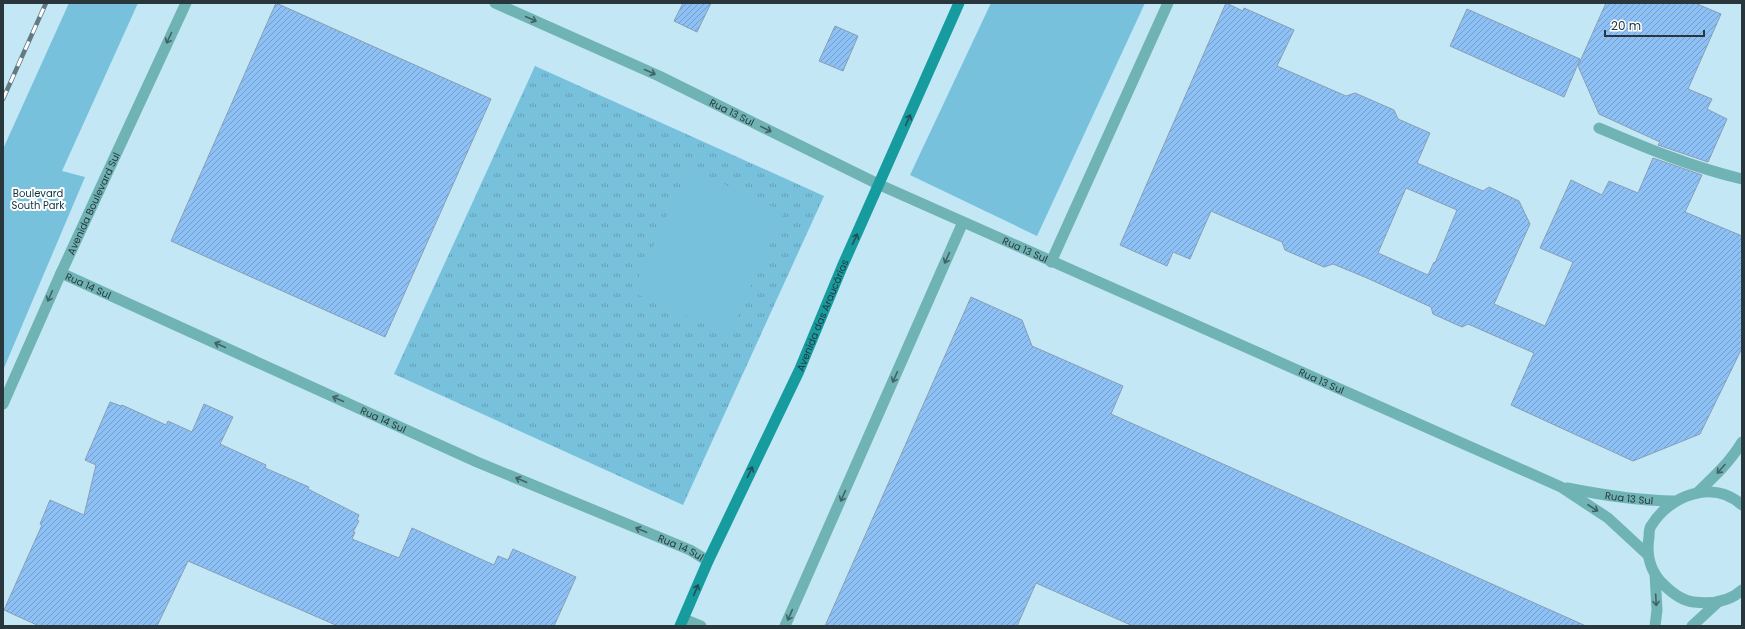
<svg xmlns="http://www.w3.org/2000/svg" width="1745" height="629" viewBox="0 0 1745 629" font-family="Poppins,sans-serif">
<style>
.grass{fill:url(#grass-tufts)}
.park{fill:#78c1dc}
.building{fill:url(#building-hatch);stroke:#889eb5;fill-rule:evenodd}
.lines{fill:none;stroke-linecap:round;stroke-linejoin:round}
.service{stroke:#70b3b4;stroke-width:11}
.minor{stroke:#70b3b4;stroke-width:11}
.tertiary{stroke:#70b3b4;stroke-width:11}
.secondary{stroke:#169c9f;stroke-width:11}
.rail-casing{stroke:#647a83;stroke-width:4.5}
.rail{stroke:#fff;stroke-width:3;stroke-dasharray:9;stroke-linecap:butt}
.oneway{stroke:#426266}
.oneway2{stroke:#245055}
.labels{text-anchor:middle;stroke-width:4;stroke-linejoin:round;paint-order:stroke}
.street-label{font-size:10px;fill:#29373c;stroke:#fff}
.park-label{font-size:10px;fill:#09323f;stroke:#fff}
</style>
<defs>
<pattern id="grass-tufts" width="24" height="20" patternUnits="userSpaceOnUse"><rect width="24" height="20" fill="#78c1dc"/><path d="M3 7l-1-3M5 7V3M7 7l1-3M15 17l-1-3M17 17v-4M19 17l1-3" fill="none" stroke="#629eb4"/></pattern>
<pattern id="building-hatch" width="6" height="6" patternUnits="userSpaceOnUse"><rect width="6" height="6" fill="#8dc1f5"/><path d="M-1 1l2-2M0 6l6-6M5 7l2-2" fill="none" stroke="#739ec8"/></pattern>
</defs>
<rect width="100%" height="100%" fill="#c3e7f5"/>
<!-- grass -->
<polygon class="grass" points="535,66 824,196 683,505 394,374"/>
<!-- park -->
<g class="park">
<polygon points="69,3 138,3 62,171 85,177 4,368 3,149"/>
<polygon points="991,3 1145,3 1037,236 910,175"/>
<polygon points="689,168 784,212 729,335 632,292"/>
</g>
<!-- building -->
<g class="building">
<polygon points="276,3 491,99 385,337 171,241"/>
<polygon points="683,3 711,3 697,32 674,21"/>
<path d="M1226,3l17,8 1,-3 50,22 -17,36 69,30 9,-3 39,17 4,9 32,14 -13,30 66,28 6,-4 30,14 11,23 -36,80 51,22 28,-64 -33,-14 31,-68 31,15 7,-14 29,12 15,-35 49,17 -17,37 57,24v112l-42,86 -67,27 -122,-56 23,-52 -66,-29 -6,3 -29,-13 -2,-7 -64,-29 -34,-14 -9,3 -39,-17 -3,-8 -71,-31 -21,48 -17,-7 -6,14 -47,-21zM1406,188l51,22 -22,53 -1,-1 -6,13 -50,-22z"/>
<polygon points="1606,3 1695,3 1721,14 1688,89 1712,99 1707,109 1727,119 1708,162 1658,145 1660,142 1599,114 1578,66"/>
<polygon points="1467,9 1580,59 1564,97 1450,46"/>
<polygon points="835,26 858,36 843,71 819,61"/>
<polygon points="971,297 1022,320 1032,346 1123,386 1111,414 1586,626 1133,626 1036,583 1017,626 825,626"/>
<polygon points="110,402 121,406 122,405 166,425 168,421 192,432 204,404 233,417 220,444 266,465 265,468 309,487 308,489 359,515 357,520 359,521 353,532 355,532 352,539 399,558 412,528 494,565 498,556 508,560 513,549 576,577 554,626 338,626 188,561 157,626 39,626 4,610 42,525 40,524 50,500 84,515 96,465 85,460"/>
</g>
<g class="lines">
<!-- service -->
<g class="service">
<polyline points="1051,262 1168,3"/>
<polyline points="684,619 701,626"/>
<polyline points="785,626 963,222"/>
</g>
<!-- minor -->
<g class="minor">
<path id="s1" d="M495,3l164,73 221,109"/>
<path d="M1599,128c47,20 93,39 143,51"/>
<path id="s2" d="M61,273l416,189 213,88 18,11"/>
<path d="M1697,493c17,-16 33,-31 45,-51"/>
<polyline points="1655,574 1657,610 1655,626"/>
<polyline points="1692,626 1718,602"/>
</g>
<!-- tertiary -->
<g class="tertiary">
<path id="s3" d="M880,185l681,302 47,31 40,37"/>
<path id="s4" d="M3,404l58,-131 125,-270"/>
<path id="s5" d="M1567,488c36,7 71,13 107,13"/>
<path d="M1742,505c-29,-26 -72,-10 -91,21 -2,3 -2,8 -2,11 -3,18 1,34 14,47 9,9 19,17 31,18 17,2 35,0 48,-12"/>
</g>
<!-- secondary -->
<path class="secondary" id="s6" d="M680,626l28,-65 91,-190 43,-104 117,-264"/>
<!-- rail casing -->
<g class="rail-casing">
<polyline id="rail" points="3,99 46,3"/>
</g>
<!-- rail -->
<use href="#rail" class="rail"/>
</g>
<!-- one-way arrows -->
<defs><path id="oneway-shaft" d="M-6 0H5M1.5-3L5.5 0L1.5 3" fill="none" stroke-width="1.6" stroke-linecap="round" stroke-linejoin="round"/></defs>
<g class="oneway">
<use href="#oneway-shaft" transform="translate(531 19) rotate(24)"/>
<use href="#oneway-shaft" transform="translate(169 38) rotate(115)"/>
<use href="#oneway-shaft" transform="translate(650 72) rotate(24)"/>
<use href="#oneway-shaft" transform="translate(766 129) rotate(26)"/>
<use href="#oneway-shaft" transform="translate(947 258) rotate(114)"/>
<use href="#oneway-shaft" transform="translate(50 296) rotate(114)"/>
<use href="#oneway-shaft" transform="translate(220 345) rotate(-156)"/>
<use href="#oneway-shaft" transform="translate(895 377) rotate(114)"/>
<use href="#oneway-shaft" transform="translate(338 399) rotate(-156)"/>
<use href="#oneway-shaft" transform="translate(1721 469) rotate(132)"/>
<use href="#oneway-shaft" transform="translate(521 480) rotate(-157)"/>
<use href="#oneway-shaft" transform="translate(843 496) rotate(114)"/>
<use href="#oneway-shaft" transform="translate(1593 508) rotate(33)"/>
<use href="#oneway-shaft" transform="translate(641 530) rotate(-157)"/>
<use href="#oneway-shaft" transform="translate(1656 600) rotate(87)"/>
<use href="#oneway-shaft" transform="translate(790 615) rotate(114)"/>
</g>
<g class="oneway2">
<use href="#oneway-shaft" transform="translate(908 120) rotate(-66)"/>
<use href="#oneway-shaft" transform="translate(855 239) rotate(-65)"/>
<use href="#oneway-shaft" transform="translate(750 472) rotate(-65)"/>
<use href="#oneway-shaft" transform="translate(696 590) rotate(-67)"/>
</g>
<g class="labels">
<!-- street labels -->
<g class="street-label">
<text dy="4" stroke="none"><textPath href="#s1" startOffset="261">Rua 13 Sul</textPath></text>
<text dy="4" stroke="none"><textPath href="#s4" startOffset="220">Avenida Boulevard Sul</textPath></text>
<text dy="4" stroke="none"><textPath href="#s3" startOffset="159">Rua 13 Sul</textPath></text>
<text dy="4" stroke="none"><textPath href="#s2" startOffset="30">Rua 14 Sul</textPath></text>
<text dy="4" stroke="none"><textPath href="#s6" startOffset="342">Avenida das Araucárias</textPath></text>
<text dy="4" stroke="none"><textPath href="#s3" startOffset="483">Rua 13 Sul</textPath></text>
<text dy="4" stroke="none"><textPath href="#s2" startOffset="354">Rua 14 Sul</textPath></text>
<text dy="4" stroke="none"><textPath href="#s5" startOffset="63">Rua 13 Sul</textPath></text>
<text dy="4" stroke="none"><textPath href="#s2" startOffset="678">Rua 14 Sul</textPath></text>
</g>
<!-- park labels -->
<g class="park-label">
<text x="38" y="197">Boulevard<tspan x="38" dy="12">South Park</tspan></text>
</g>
</g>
<!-- border -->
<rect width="1745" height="629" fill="none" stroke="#29373c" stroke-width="8"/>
<!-- scale -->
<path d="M1605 30v6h99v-6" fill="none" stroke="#29373c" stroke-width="2"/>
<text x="1611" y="30" font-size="12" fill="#29373c" stroke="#ffffff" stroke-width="3" paint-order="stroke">20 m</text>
</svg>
